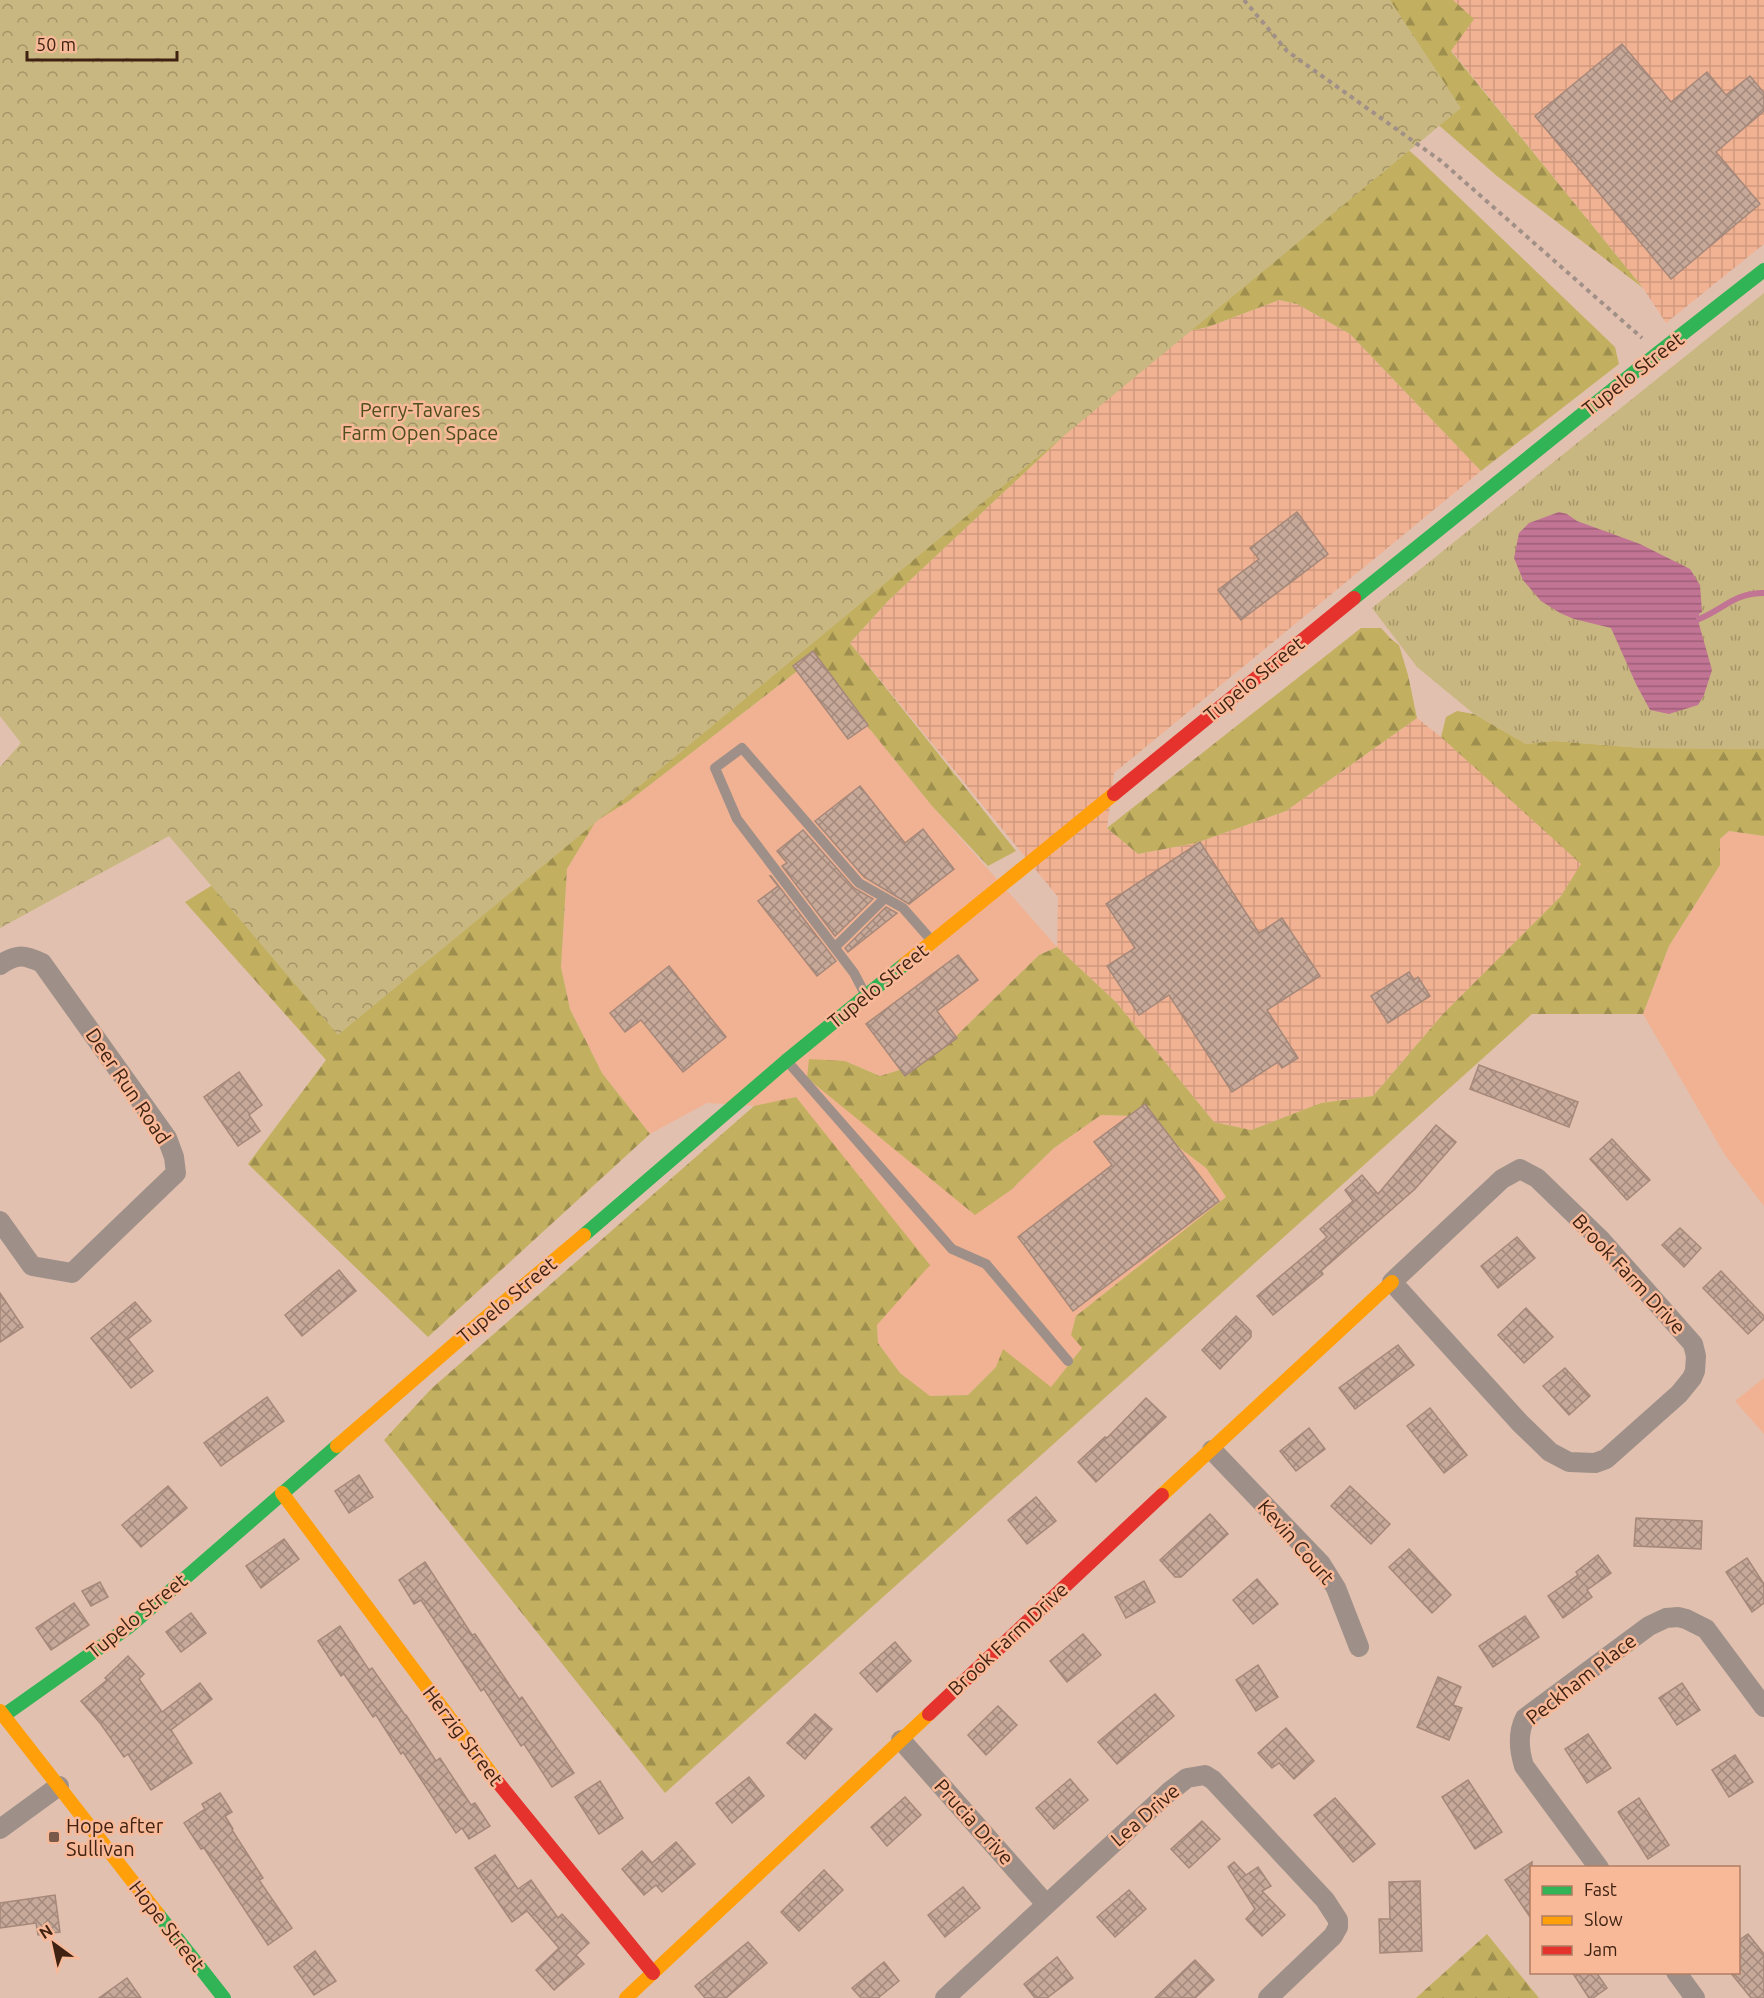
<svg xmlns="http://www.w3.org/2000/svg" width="1764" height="1998" viewBox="0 0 1764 1998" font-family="Ubuntu,sans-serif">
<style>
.built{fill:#f1b293}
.industrial{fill:url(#industrial-grid)}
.grass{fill:url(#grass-tufts)}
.forest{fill:url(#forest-firs)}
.park{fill:url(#park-crowns)}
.water{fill:url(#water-rules)}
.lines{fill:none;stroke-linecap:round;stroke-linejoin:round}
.stream{stroke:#c27494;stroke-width:6}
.building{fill:url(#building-cross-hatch);stroke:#a6887a;stroke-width:1.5}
.path{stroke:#a19087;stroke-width:4;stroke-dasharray:4.5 4.5;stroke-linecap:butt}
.lane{stroke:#9e9088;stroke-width:10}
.street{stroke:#9e9088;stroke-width:20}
.fast{stroke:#30b455;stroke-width:14}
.slow{stroke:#ff9f0a;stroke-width:14}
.jam{stroke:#e5322d;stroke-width:14}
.poi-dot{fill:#795949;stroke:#f8b999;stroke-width:2}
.labels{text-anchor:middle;stroke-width:5;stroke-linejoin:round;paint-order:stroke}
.street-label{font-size:20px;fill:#402212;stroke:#f8b999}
.park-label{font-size:20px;fill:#4f4e1e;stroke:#f8b999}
.poi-label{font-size:20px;fill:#402212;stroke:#f8b999;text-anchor:start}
</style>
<defs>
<pattern id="industrial-grid" width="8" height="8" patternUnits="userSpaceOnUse" patternTransform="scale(1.5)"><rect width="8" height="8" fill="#f1b293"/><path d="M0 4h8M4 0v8" fill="none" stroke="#d0997e"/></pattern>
<pattern id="grass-tufts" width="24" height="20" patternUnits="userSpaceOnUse" patternTransform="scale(1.5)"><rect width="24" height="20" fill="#c8b780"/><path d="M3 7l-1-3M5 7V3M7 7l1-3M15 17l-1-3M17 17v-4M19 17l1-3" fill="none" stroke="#a49467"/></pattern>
<pattern id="forest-firs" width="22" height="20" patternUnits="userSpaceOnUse" patternTransform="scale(1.5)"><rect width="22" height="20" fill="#c2b060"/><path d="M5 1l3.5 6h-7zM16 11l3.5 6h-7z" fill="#9f8f4e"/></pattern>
<pattern id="park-crowns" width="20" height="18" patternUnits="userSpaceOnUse" patternTransform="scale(1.5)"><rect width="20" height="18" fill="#c8b780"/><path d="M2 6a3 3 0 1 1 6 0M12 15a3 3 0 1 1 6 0" fill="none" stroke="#a49467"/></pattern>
<pattern id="water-rules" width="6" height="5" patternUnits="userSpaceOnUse" patternTransform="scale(1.5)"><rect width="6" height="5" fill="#c27494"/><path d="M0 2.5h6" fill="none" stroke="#9f5f77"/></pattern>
<pattern id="building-cross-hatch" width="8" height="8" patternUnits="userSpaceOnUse" patternTransform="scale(1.5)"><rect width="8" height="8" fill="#c6a999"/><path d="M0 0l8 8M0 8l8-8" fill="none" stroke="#a2897b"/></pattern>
</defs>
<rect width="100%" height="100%" fill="#e2c0af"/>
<!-- built -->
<g class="built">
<polygon points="813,659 932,806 1057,947 1039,955 950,1042 919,1064 880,1076 845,1061 1011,1190 1054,1148 1101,1115 1138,1116 1206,1168 1226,1197 1076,1316 1082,1348 1051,1388 996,1367 968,1395 930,1396 900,1373 878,1343 877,1325 754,1106 707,1103 650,1134 602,1073 570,1009 561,967 567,869 596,821 629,801"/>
<polygon points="1729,831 1764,836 1764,1206 1725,1155 1643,1014 1669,946 1720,865 1720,839"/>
<polygon points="1764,1378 1764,1434 1735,1401"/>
</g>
<!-- industrial -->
<g class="industrial">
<polygon points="1453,0 1764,0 1764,244 1666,323 1643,288 1451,50 1473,19"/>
<polygon points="1279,300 1297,304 1350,334 1481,471 1114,773 1107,828 1138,854 1196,843 1286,811 1417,718 1441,737 1582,864 1561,896 1443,1014 1373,1096 1321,1103 1251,1130 1214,1122 1116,1002 1057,947 1058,897 850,643 888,601 1171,335 1208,327"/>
</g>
<!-- grass -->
<polygon class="grass" points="1764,293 1764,749 1642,748 1554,741 1526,744 1474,714 1417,667 1372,608"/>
<!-- forest -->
<g class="forest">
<polygon points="0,0 1238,0 1421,161 1615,347 1619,364 1481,471 1350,334 1297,304 1279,300 1208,327 1171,335 888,601 850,643 1016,851 988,866 932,806 813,659 629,801 596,821 567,869 561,967 570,1009 602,1073 650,1134 428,1337 248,1164 326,1060 185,902 279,844"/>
<polygon points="1302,0 1453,0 1474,19 1451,51 1643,288 1497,176 1371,66"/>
<polygon points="1361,628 1381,628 1391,639 1399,645 1408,675 1417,718 1286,811 1196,843 1138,854 1107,828"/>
<polygon points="1457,711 1474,714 1526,744 1554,741 1642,748 1764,749 1764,836 1729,831 1720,839 1720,865 1669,946 1643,1014 1532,1014 665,1793 384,1440 431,1389 754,1106 796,1097 930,1265 877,1325 878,1343 900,1373 930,1396 968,1395 996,1367 1003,1349 1051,1387 1082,1348 1071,1335 1076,1316 1226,1197 1206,1168 1138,1116 1101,1115 1054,1148 1011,1190 975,1215 807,1078 809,1059 845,1061 880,1076 919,1064 950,1042 1039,955 1057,947 1116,1002 1214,1122 1251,1130 1321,1103 1373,1096 1443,1014 1561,896 1581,864 1441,737 1446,717"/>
<polygon points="1487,1934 1539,1998 1416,1998"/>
</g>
<!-- park -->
<polygon class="park" points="0,0 1390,0 1461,108 338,1035 169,836 0,928 0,767 21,743 0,716"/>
<!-- water -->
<polygon class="water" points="1559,512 1567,514 1577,521 1640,544 1690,569 1700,585 1702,612 1699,614 1699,624 1712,670 1704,695 1698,705 1669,714 1650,710 1636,684 1611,628 1574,619 1560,613 1541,601 1523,580 1514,558 1519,533 1529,523"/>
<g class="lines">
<!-- stream -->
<path class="stream" d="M1699,619c25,-10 35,-26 65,-26"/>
</g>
<!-- building -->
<g class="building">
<polygon points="1622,44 1671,102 1707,72 1726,95 1750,76 1764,93 1764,111 1716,152 1760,204 1671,279 1535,116"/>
<polygon points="1297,512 1328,554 1241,620 1218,590 1259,559 1250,548"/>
<polygon points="813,651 868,725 848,739 793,666"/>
<polygon points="860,786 905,843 923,829 954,869 909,904 864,877 815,821"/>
<polygon points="803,830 854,888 873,899 835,936 782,866 787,863 777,851"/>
<polygon points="1200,842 1259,933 1282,918 1320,976 1267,1010 1298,1058 1282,1068 1278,1062 1232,1092 1169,995 1139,1015 1107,966 1135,948 1106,904"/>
<polygon points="770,876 771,876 836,961 817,976 758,901 778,886"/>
<polygon points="886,907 897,913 848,952 845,948"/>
<polygon points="958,955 978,980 937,1011 957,1038 905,1076 866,1024"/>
<polygon points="669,966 726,1037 683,1072 641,1020 625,1032 610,1013"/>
<polygon points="1409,972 1414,980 1418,977 1430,996 1388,1023 1371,996"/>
<polygon points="1479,1065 1578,1102 1569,1127 1470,1089"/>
<polygon points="239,1072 262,1105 249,1115 260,1131 238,1146 204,1097"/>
<polygon points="1145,1104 1219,1201 1073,1311 1018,1237 1112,1165 1094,1142"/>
<polygon points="1436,1125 1456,1142 1415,1189 1321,1271 1323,1274 1273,1315 1257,1296 1327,1237 1320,1229 1353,1201 1345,1190 1362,1175 1378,1194"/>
<polygon points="1612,1139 1650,1180 1627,1200 1590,1159"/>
<polygon points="1680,1228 1701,1248 1684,1267 1662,1245"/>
<polygon points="1517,1237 1535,1258 1498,1288 1481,1266"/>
<polygon points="339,1270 356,1291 302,1336 285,1315"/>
<polygon points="1721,1271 1764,1316 1764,1319 1748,1334 1703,1288"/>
<polygon points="0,1293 23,1327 0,1342"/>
<polygon points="135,1302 151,1321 128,1339 153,1371 131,1388 91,1338"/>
<polygon points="1526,1308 1553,1337 1524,1363 1498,1335"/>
<polygon points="1236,1316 1251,1331 1251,1337 1220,1369 1202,1350"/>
<polygon points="1398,1345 1414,1365 1355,1409 1339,1388"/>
<polygon points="1565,1368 1590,1396 1569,1415 1543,1386"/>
<polygon points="267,1397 284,1421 221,1466 204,1443"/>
<polygon points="1146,1398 1166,1417 1096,1482 1078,1462 1105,1437 1107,1438"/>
<polygon points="1430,1408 1467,1455 1444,1473 1407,1426"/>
<polygon points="1309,1428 1325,1449 1296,1471 1280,1451"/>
<polygon points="359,1475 373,1497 349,1513 335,1491"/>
<polygon points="168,1486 187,1508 141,1547 122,1525"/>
<polygon points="1350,1486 1390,1524 1371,1544 1331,1506"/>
<polygon points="1036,1497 1056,1521 1027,1544 1008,1520"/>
<polygon points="1210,1514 1228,1534 1181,1577 1175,1577 1160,1560"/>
<polygon points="1636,1518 1702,1521 1701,1549 1634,1546"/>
<polygon points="284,1539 299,1559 261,1588 246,1566"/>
<polygon points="1409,1549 1451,1595 1432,1613 1389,1567"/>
<polygon points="1598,1555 1611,1573 1587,1590 1592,1597 1563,1618 1548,1596 1578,1575 1576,1572"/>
<polygon points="1747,1558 1764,1584 1764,1603 1752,1612 1726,1572"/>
<polygon points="425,1562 472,1635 475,1634 519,1699 522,1697 574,1773 552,1787 524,1744 521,1746 484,1689 481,1691 421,1600 414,1604 399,1580"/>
<polygon points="1257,1579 1278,1604 1253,1624 1233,1600"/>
<polygon points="1144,1581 1155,1602 1126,1618 1115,1597"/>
<polygon points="100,1582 108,1597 91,1606 82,1591"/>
<polygon points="74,1603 89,1625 51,1650 36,1628"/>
<polygon points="191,1613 206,1633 181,1652 166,1632"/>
<polygon points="1525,1616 1539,1637 1493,1667 1479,1646"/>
<polygon points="340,1626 369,1670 372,1668 405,1715 406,1715 436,1761 440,1758 471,1805 475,1803 490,1826 469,1839 462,1828 456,1833 403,1752 401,1754 376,1715 373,1717 344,1674 341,1676 318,1641"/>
<polygon points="1083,1634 1101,1655 1067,1682 1050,1661"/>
<polygon points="895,1642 911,1661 877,1692 860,1673"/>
<polygon points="128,1656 144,1674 139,1679 162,1712 200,1683 212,1699 171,1730 192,1763 151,1790 128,1754 124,1757 100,1723 81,1701 107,1680 105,1678"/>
<polygon points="1258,1665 1278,1697 1256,1711 1236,1680"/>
<polygon points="1438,1677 1461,1687 1453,1705 1462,1708 1449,1740 1417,1727"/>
<polygon points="1682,1683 1700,1710 1677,1725 1659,1698"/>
<polygon points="1155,1694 1174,1716 1117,1764 1098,1742"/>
<polygon points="998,1706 1017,1725 986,1755 968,1735"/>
<polygon points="815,1714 832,1729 805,1759 787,1743"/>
<polygon points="1286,1728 1314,1761 1294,1779 1279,1763 1272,1768 1258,1753"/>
<polygon points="1588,1734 1611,1768 1587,1783 1565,1749"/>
<polygon points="1735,1755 1753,1782 1729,1797 1712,1770"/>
<polygon points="749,1777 764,1796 732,1823 716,1803"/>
<polygon points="1070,1779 1088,1800 1054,1829 1036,1808"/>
<polygon points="1468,1780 1502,1832 1475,1849 1442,1797"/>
<polygon points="600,1781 623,1818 599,1834 575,1797"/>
<polygon points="220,1793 232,1812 225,1816 233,1829 232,1830 263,1878 259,1880 292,1928 268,1945 204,1848 201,1849 184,1823 205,1809 202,1804"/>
<polygon points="905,1797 921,1815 887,1846 871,1827"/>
<polygon points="1335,1798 1375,1844 1353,1862 1314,1815"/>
<polygon points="1639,1798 1669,1845 1648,1859 1618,1812"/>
<polygon points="1202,1821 1220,1839 1189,1868 1171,1849"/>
<polygon points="676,1842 695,1864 662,1892 656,1885 644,1895 622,1869 642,1851 652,1863"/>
<polygon points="495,1855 518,1889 531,1880 558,1918 562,1914 589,1943 576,1955 584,1964 554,1990 536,1970 559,1948 527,1911 512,1922 475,1868"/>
<polygon points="1234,1862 1246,1875 1258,1867 1271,1886 1262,1891 1285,1915 1262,1936 1246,1919 1255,1909 1228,1867"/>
<polygon points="1532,1862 1532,1920 1505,1880"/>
<polygon points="824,1870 843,1890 799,1931 781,1912"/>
<polygon points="1420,1881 1422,1951 1380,1953 1379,1919 1390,1919 1389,1882"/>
<polygon points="963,1887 980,1908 945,1937 928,1915"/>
<polygon points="1129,1890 1146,1909 1115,1937 1097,1917"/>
<polygon points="55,1895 60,1932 38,1935 36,1923 0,1928 0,1903"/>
<polygon points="1748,1934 1764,1954 1764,1998 1751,1998 1730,1972 1738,1972 1738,1941"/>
<polygon points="748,1942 767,1963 726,1998 705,1998 695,1986"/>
<polygon points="315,1951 336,1981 314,1995 294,1967"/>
<polygon points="1057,1957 1073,1978 1047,1998 1035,1998 1024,1984"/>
<polygon points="1195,1960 1214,1980 1195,1998 1155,1998"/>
<polygon points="884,1962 899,1981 878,1998 861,1998 852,1988"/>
<polygon points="1572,1972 1596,1972 1607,1988 1593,1998 1589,1998"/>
<polygon points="127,1978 141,1998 99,1998"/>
</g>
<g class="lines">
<!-- path -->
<polyline class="path" points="1244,0 1287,51 1441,161 1642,338"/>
<!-- lane -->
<g class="lane">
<polyline points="835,947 885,898"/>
<polyline points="866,996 854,973 737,819 715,768 742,748 859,883 903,908 932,941"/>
<polyline points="787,1061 952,1249 986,1264 1068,1361"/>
</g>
<!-- street -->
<g class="street">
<path d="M0,965c17,-12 25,-10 42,-2l125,175 7,19 2,16 -104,100 -40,-7 -32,-45"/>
<polygon points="1520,1169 1537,1178 1602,1241 1693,1344 1696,1356 1695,1371 1692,1378 1679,1394 1606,1459 1595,1463 1569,1462 1550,1452 1520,1423 1392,1282 1502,1179"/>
<polyline points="1212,1450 1321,1564 1336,1588 1359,1647"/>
<polyline points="901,1740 1046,1904"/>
<polyline points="0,1829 59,1786"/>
<path d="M1599,1868l-75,-102c-5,-16 -7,-32 1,-48l124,-92 17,-8 12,-1 8,2 20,10 58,78"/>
<polyline points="1676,1972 1695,1998"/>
<polyline points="945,1998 1169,1792 1187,1778 1205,1775 1213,1780 1325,1900 1338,1920 1338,1927 1333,1936 1268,1998"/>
</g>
<!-- fast -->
<g class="fast">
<polyline points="1354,598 1658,353 1764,270"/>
<polyline points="584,1235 786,1061 905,964"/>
<polyline points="3,1716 130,1626 337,1446"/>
<polyline points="158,1914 224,1998"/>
</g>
<!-- slow -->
<g class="slow">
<polyline points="905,964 1114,794"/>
<polyline points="337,1446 458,1341 584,1235"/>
<polyline points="282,1493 496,1780"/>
<polyline points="1162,1495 1392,1282"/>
<polyline points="0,1711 158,1914"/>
<polyline points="626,1998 929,1714"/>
</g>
<!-- jam -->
<g class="jam">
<polyline points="1114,794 1354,598"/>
<polyline points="929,1714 1162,1495"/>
<polyline points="496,1780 653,1973"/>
</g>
</g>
<!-- markers -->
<rect class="poi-dot" x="48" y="1831" width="12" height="12" rx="3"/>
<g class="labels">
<!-- street labels -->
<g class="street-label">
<text transform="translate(1633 374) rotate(-38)" y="7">Tupelo Street</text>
<text transform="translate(1254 679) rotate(-39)" y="7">Tupelo Street</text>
<text transform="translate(878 986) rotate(-39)" y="7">Tupelo Street</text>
<text transform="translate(128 1086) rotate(56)" y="7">Deer Run Road</text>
<text transform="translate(1629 1274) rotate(47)" y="7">Brook Farm Drive</text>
<text transform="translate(507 1300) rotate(-40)" y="7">Tupelo Street</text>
<text transform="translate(1296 1542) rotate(49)" y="7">Kevin Court</text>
<text transform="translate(137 1616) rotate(-39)" y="7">Tupelo Street</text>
<text transform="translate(1008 1639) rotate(-43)" y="7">Brook Farm Drive</text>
<text transform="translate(1581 1679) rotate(-38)" y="7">Peckham Place</text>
<text transform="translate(463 1736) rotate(53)" y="7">Herzig Street</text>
<text transform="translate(1145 1815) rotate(-41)" y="7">Lea Drive</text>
<text transform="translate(974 1822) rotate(48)" y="7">Prucia Drive</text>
<text transform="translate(167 1926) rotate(52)" y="7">Hope Street</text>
</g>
<!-- park labels -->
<g class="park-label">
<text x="420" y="417">Perry-Tavares<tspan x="420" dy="23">Farm Open Space</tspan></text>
</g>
<!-- poi labels -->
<g class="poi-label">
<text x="66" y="1833">Hope after<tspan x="66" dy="23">Sullivan</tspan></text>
</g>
</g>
<!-- legend -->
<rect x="1530" y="1866" width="210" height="108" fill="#f8b999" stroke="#ae7d63" stroke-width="1.5"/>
<rect x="1542" y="1886" width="30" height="9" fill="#30b455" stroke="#ae7d63" stroke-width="1.5"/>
<text x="1584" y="1896" font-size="18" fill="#402212">Fast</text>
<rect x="1542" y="1916" width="30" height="9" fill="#ff9f0a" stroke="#ae7d63" stroke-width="1.5"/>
<text x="1584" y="1926" font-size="18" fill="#402212">Slow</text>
<rect x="1542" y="1946" width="30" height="9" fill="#e5322d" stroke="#ae7d63" stroke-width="1.5"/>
<text x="1584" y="1956" font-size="18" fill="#402212">Jam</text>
<!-- north arrow -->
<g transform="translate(54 1944) rotate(327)" stroke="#f8b999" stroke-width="4.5" paint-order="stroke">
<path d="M0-4.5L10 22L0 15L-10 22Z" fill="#402212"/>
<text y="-9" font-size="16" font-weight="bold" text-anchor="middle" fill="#402212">N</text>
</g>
<!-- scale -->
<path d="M27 51v9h150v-9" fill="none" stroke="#402212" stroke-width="3"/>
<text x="36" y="51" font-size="18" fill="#402212" stroke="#f8b999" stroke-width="4.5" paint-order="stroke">50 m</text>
</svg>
